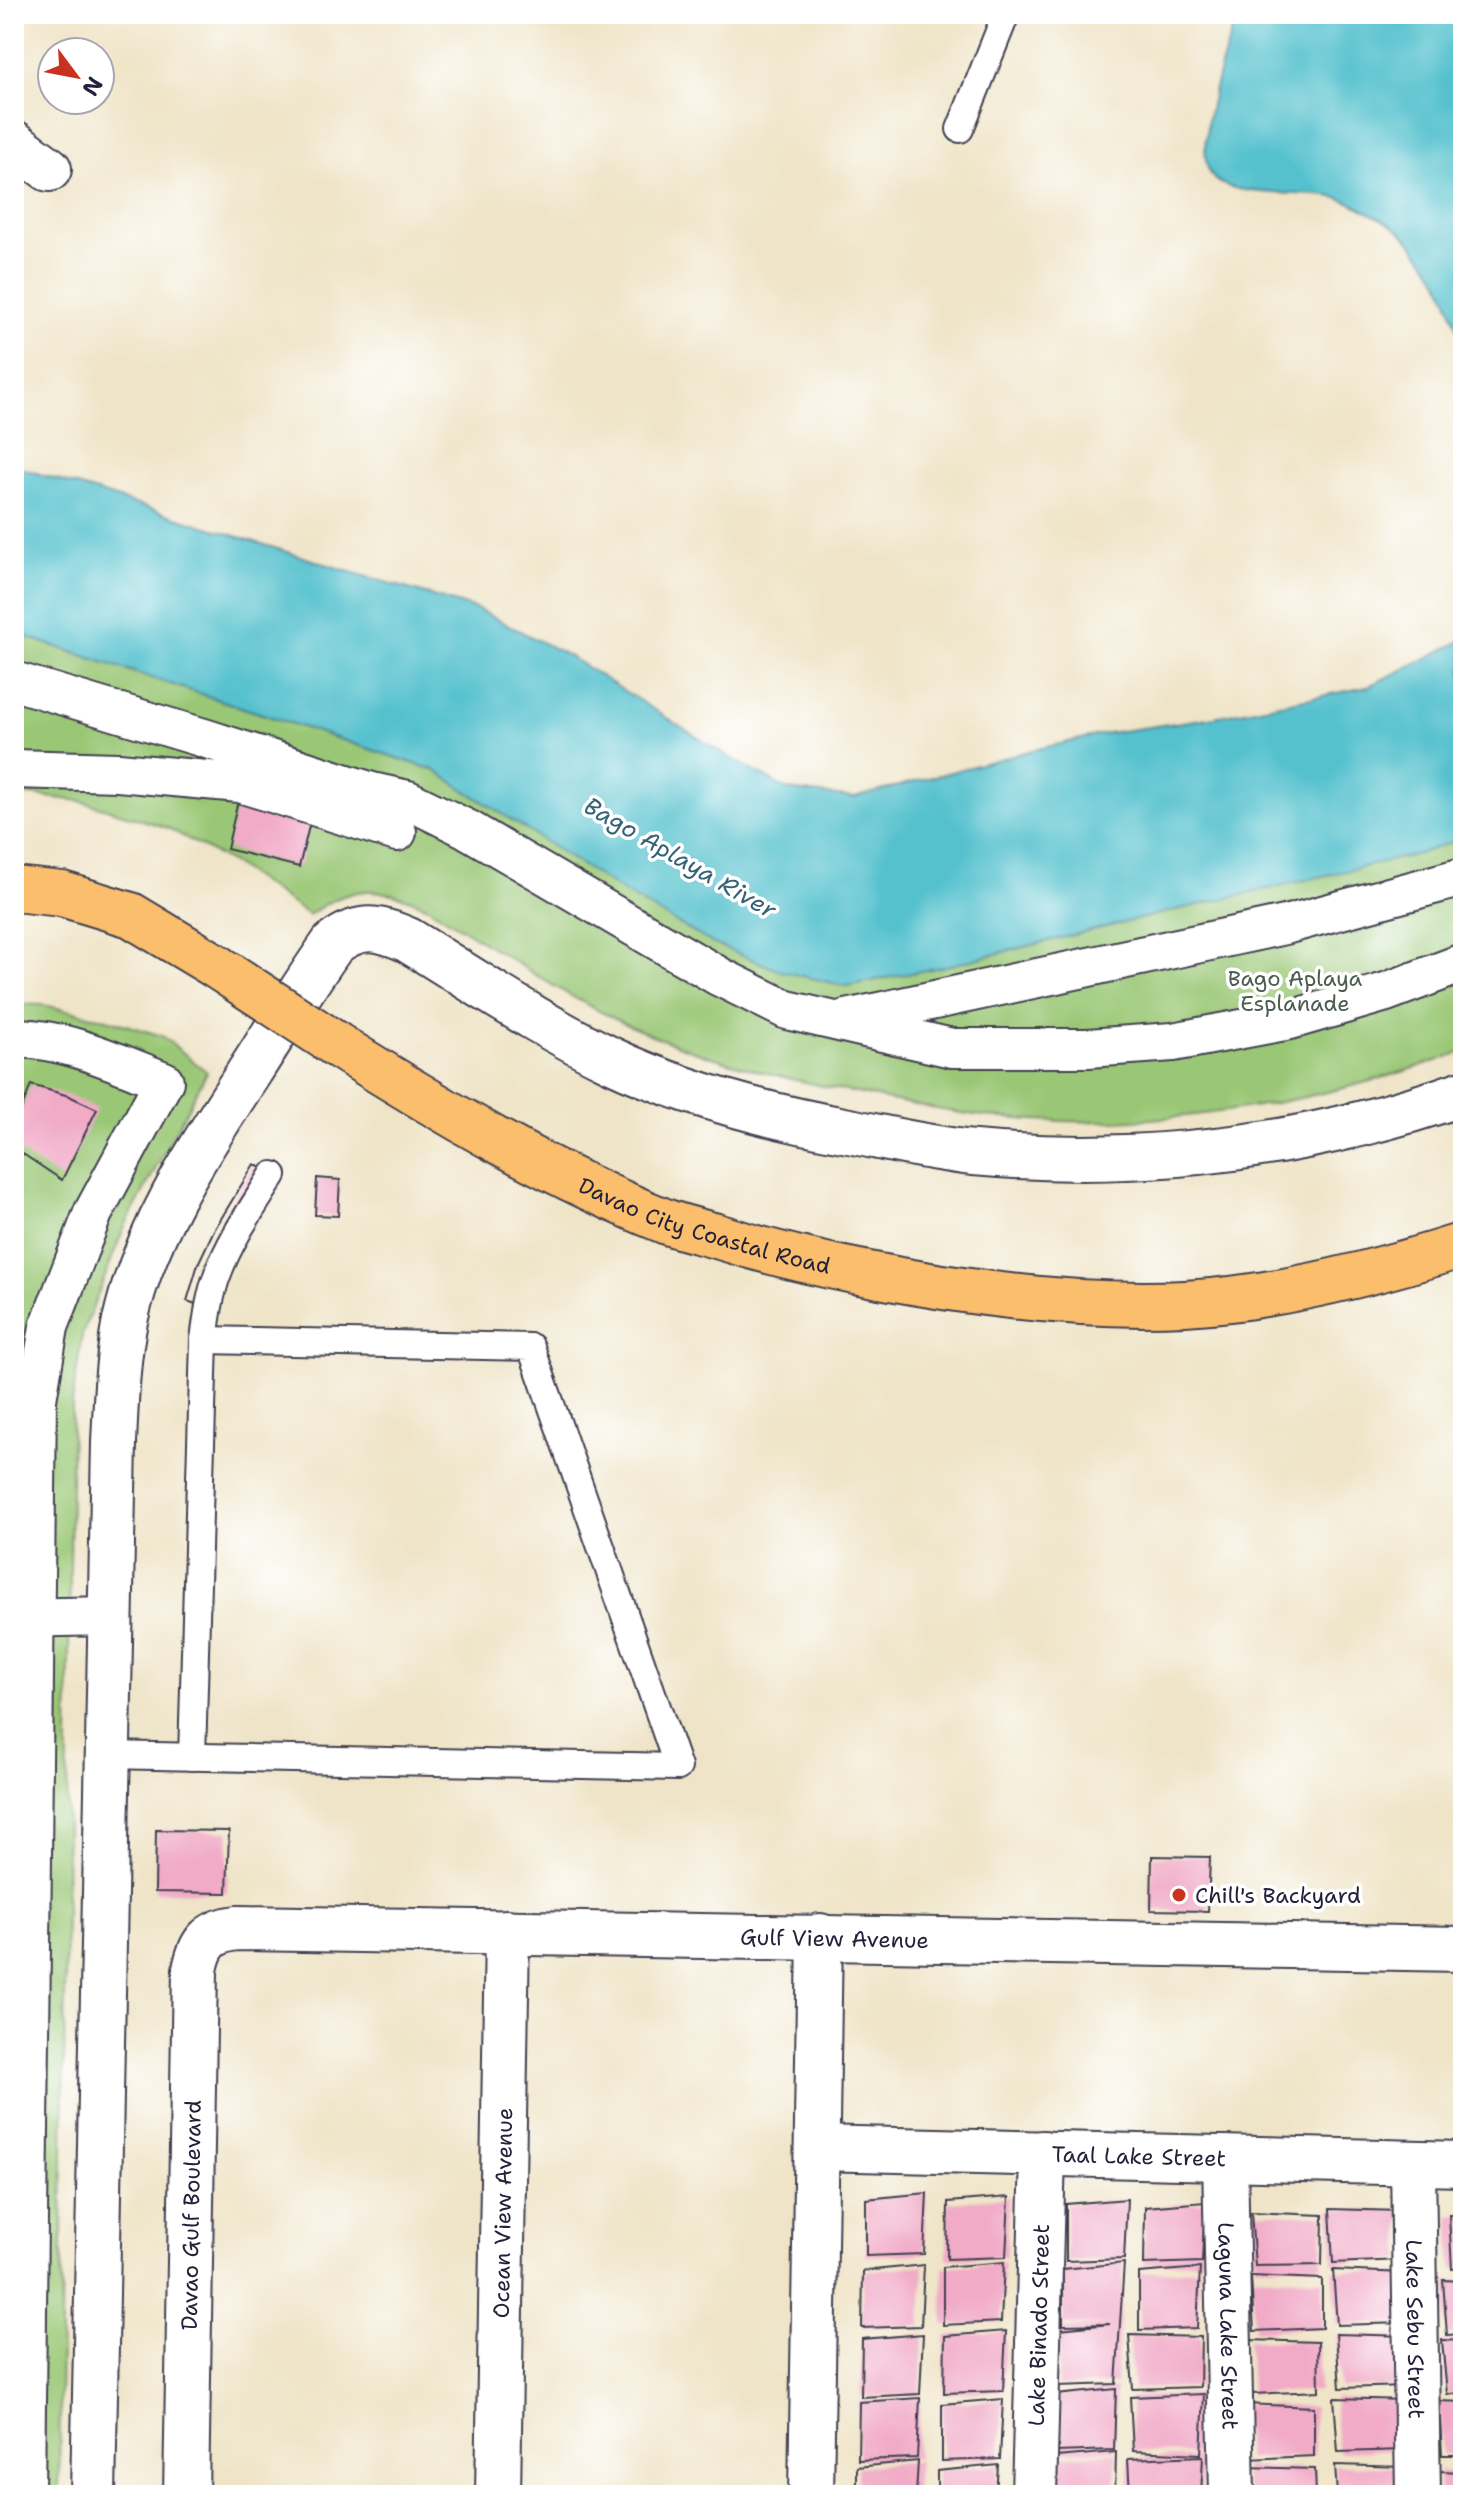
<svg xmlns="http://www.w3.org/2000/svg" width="1477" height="2509" viewBox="0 0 1477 2509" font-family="'Shantell Sans',sans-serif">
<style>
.green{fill:#9ac775;stroke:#5e7458;stroke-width:2}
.water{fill:#54c1ce;stroke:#3b7284;stroke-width:2}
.building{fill:#f1abc7}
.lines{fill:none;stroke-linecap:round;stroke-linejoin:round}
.service-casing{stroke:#413f50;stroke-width:30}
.pedestrian-casing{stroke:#413f50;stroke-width:42}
.minor-casing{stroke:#413f50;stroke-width:48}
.primary-casing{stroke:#413f50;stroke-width:48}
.service{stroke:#fff;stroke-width:26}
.pedestrian{stroke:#fff;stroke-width:38}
.minor{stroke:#fff;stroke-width:44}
.primary{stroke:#fabe6d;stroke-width:44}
.primary-bridge-casing{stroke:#413f50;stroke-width:48;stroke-linecap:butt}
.primary-bridge{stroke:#fabe6d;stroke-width:44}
.poi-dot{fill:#c8321e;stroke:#fff;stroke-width:3}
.labels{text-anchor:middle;stroke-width:7;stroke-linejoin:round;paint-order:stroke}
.park-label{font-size:22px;fill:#4c5c4f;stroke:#fff}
.street-label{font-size:22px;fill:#22223b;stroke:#fff}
.poi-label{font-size:22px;fill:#22223b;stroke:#fff;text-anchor:start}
.water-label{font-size:24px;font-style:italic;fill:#366276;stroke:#fff}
</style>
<rect width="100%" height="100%" fill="#fff"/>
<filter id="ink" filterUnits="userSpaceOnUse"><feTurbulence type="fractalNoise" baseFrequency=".0125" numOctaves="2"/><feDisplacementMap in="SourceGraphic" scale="16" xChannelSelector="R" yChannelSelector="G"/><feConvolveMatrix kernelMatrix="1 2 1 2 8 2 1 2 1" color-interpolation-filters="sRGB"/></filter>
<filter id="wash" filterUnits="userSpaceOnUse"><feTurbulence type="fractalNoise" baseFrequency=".006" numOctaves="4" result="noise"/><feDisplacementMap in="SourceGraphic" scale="32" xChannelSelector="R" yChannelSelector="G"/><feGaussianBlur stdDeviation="1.8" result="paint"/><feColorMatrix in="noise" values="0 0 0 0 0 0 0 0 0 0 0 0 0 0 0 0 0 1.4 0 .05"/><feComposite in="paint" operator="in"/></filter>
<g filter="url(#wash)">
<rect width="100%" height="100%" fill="#efe4c7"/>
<!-- green -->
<g class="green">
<path d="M14,633l420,137 194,125 86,49 67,27 65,15 100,-20 230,-56 242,-56 45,-16v214c-155,55 -324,83 -488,63 -40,-5 -80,-14 -119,-22 -78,-15 -154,-35 -226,-67 -71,-32 -137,-79 -204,-120 -47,-21 -74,-22 -117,9l-77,-52 -64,-35 -87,-27 -67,-8z"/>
<polygon points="14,1004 43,1005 107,1019 162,1036 207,1072 124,1228 82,1335 72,1403 59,2495 14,2495"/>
</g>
<!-- water -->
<g class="water">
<path d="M1237,14h226v329c-8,-18 -12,-39 -21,-57 -5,-11 -31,-45 -40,-53 -10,-9 -46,-28 -58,-33 -30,-12 -119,2 -134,-27 -17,-34 17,-123 27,-159z"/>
<polygon points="14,466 354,573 477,609 569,656 724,754 788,790 854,798 1029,751 1108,733 1209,718 1367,687 1463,640 1463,838 1418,854 1176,910 946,966 846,986 781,971 714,944 628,895 434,770 14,633"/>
</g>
<g id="blocks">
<!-- building -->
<g class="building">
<polygon points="239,796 312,814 299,867 227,849"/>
<polygon points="31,1085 69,1096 97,1109 62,1180 14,1148 14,1128"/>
<polygon points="254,1164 265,1170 199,1305 187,1301 198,1264 213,1232"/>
<polygon points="317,1178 340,1180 338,1216 315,1215"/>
<polygon points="156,1830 229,1831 227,1893 155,1892"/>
<polygon points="1152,1856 1210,1857 1208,1911 1151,1910"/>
<polygon points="927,2193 924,2254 866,2256 866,2199"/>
<polygon points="1009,2197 1006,2257 947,2259 948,2202"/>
<polygon points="1127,2199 1124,2259 1066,2261 1066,2204"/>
<polygon points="1205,2202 1202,2262 1144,2264 1145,2207"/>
<polygon points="1330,2209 1400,2211 1401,2260 1333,2263"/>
<polygon points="1251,2212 1323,2215 1322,2265 1255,2266"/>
<polygon points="1449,2215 1463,2215 1463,2268 1452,2269"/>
<polygon points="1004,2262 1001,2322 943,2325 943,2267"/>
<polygon points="1124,2263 1116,2384 1058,2386 1059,2329 1110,2324 1063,2325 1063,2269"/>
<polygon points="924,2265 921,2326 862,2328 863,2271"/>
<polygon points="1200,2268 1197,2328 1139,2330 1139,2273"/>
<polygon points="1333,2270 1404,2273 1404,2323 1337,2325"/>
<polygon points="1251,2276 1322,2279 1322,2328 1254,2331"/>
<polygon points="1443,2280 1463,2281 1463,2334 1447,2335"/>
<polygon points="1006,2331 1003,2391 944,2393 945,2336"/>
<polygon points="923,2334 920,2394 861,2397 862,2339"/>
<polygon points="1336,2334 1408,2336 1407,2386 1340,2388"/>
<polygon points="1129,2335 1201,2337 1200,2387 1133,2389"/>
<polygon points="1248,2340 1318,2342 1319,2391 1251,2394"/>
<polygon points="1442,2340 1463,2341 1463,2393 1447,2394"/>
<polygon points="1116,2389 1114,2450 1056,2452 1056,2395"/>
<polygon points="1204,2394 1201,2454 1133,2451 1130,2397"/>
<polygon points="920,2398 917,2458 858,2460 859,2402"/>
<polygon points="1334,2398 1405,2400 1405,2450 1338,2452"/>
<polygon points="1003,2399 1000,2459 942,2461 942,2404"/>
<polygon points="1439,2401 1463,2402 1463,2455 1442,2455"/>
<polygon points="1243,2404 1314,2407 1314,2456 1247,2459"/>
<polygon points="1116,2452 1115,2495 1056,2495 1056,2457"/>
<polygon points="1203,2456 1201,2495 1130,2495 1128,2459"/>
<polygon points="918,2461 916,2495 857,2495 857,2467"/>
<polygon points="998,2465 996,2495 937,2495 937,2471"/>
<polygon points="1335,2465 1406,2467 1406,2495 1337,2495"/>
<polygon points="1245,2467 1315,2469 1316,2495 1247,2495"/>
<polygon points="1439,2471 1463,2472 1463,2495 1440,2495"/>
</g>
</g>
</g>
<g filter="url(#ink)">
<use href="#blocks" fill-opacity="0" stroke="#413f50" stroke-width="2"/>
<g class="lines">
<!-- service casing -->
<g class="service-casing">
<g id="service">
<polyline points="960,129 1006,14"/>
<polyline points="106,1755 678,1767 531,1347 204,1340"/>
<path d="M192,1757l12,-417c3,-23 6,-46 14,-67 13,-35 36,-67 55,-98"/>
</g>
</g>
<!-- pedestrian casing -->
<g class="pedestrian-casing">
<g id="pedestrian">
<polyline points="14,681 204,738 372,792 408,800 467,829 720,977 787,1010 952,1048 1088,1048 1173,1042 1290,1020 1386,992 1463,963"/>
<polyline points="14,769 118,772 240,783 397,832"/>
<polyline points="846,1019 1285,925 1463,877"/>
<path d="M14,1038c51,0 104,25 150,43l-71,132 -44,114 -12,73 -12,1095"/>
<polyline points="14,1618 110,1616"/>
</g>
</g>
<!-- minor casing -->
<g class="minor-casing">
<g id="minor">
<polyline points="14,143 49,169"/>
<path id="s1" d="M817,2148l646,16"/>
<path id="s2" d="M1225,2158l7,337"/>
<path id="s3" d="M1413,2163l5,332"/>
<path d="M93,2495l21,-1053c2,-40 3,-81 11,-121 20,-91 75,-173 125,-250 27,-42 54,-86 83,-127 27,-21 46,-17 75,-4 67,41 133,86 204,120 75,35 156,56 237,71 41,8 83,18 125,22 166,15 332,-5 489,-60"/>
<path id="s4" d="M186,2495l9,-525c5,-27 14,-39 43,-42l1225,21"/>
<path id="s5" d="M498,2495l9,-563"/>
<polyline points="811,2495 820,1936"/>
<path id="s6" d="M1034,2495l9,-342"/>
</g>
</g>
<!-- primary casing -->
<g class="primary-casing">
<g id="primary">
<polyline points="14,889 62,894 131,915 216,966"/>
<path id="s7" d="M337,1045c107,67 213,130 330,177 17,6 35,10 53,15 44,14 89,25 134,34 108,22 221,37 331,32 93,-5 190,-30 278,-58"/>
</g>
</g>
<!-- service -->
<use href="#service" class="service"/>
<!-- pedestrian -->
<use href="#pedestrian" class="pedestrian"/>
<!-- minor -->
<use href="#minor" class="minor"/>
<!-- primary -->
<use href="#primary" class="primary"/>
<!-- primary-bridge casing -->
<g class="primary-bridge-casing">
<polyline id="primary-bridge" points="216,966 337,1045"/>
</g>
<!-- primary-bridge -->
<use href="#primary-bridge" class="primary-bridge"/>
</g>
</g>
<!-- markers -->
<circle class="poi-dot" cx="1179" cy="1895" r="8"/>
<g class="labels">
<!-- park labels -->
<g class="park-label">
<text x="1295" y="986">Bago Aplaya<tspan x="1295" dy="25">Esplanade</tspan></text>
</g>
<!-- street labels -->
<g class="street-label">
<text dy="8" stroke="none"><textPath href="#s7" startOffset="412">Davao City Coastal Road</textPath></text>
<text dy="8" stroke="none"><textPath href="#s4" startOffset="1188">Gulf View Avenue</textPath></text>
<text dy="8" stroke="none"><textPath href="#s1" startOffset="322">Taal Lake Street</textPath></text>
<text dy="8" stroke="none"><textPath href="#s5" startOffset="282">Ocean View Avenue</textPath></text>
<text dy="8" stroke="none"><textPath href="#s4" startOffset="280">Davao Gulf Boulevard</textPath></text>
<text dy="8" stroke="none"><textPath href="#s6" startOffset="170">Lake Binado Street</textPath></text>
<text dy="8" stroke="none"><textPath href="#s2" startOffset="168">Laguna Lake Street</textPath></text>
<text dy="8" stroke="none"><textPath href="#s3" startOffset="166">Lake Sebu Street</textPath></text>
</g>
<!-- poi labels -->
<g class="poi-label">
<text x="1195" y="1903">Chill's Backyard</text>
</g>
<!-- water labels -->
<g class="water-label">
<text transform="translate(680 858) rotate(30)" y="8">Bago Aplaya River</text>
</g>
</g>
<!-- margin -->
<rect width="1477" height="2509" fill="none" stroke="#fff" stroke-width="48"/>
<!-- north arrow -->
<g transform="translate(76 76) rotate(122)"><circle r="38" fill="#ffffff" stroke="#a7a7b1" stroke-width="2"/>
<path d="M0-6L14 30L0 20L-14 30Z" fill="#c8321e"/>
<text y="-12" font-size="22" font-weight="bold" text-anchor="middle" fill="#22223b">N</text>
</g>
</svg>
